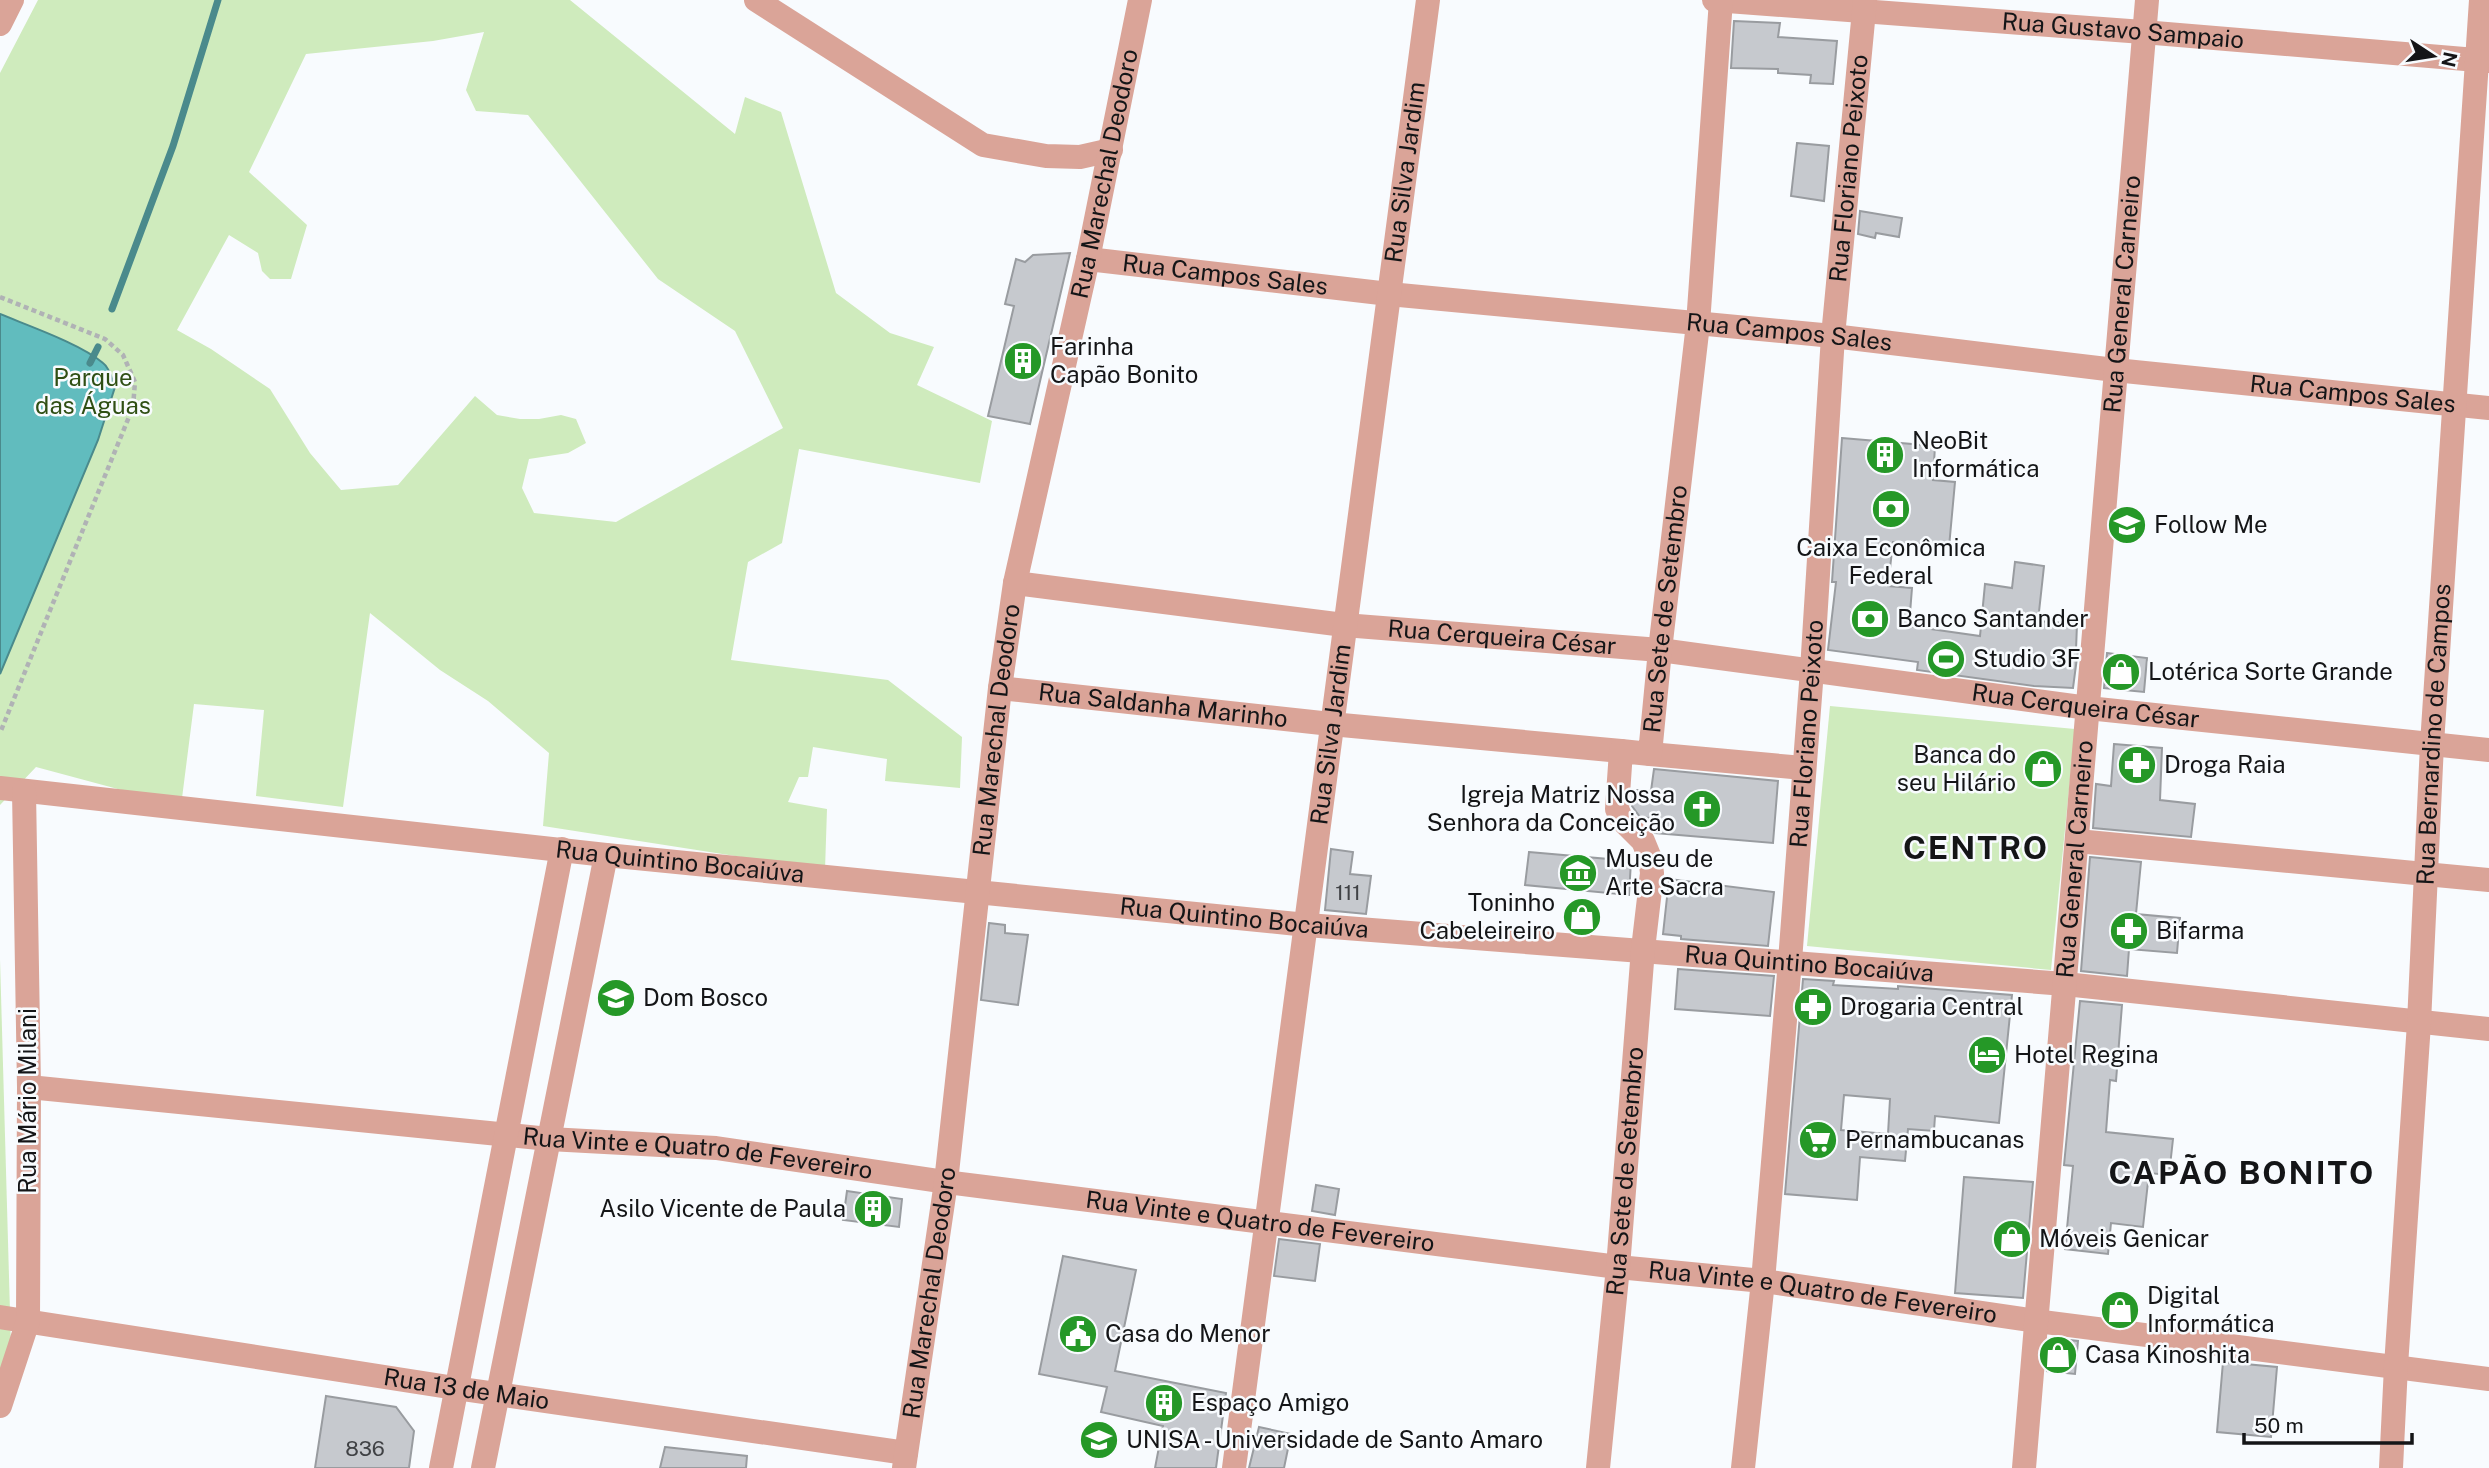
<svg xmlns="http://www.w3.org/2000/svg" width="2489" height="1468" viewBox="0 0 2489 1468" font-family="'Public Sans',sans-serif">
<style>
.green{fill:#cfebbd;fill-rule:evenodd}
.water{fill:#61bcbe;stroke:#4a8a8c;stroke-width:2}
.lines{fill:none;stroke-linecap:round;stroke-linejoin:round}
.stream{stroke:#4a8a8c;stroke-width:7}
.building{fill:#c6c9ce;stroke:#999ca0;stroke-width:2;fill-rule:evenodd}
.path{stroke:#b0b2b5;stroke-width:4.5;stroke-dasharray:5 3.5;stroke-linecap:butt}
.street{stroke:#daa498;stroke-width:24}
.labels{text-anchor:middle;stroke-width:5;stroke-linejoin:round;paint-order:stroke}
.number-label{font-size:21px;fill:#404245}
.street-label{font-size:24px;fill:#141517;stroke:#f8fbfe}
.poi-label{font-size:24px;fill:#141517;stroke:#f8fbfe;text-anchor:start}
.park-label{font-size:24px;fill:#2f4f14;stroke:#f8fbfe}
.district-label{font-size:32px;font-weight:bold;letter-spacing:2px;fill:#141517;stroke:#f8fbfe}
</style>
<rect width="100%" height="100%" fill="#f8fbfe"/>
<!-- green -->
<g class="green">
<path d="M38,0h532l165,134 10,-37 36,15 55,181 54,40 44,14 -17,38 75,36 -12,62 -181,-34 -17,94 -34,19 -17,98 157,20 74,57 -2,51 -75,-7 2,-22 -74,-12 -5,30h-9l-11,25 39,7 -2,61 -282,-44 6,-73 -61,-52 -48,-31 -70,-57 -27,194 -87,-11 8,-86 -70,-6 -13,102 -145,-39 -36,38v-732zM484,32l-18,58 10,21 52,4 130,164 77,52 48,97 -167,94 -82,-9 -12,-25 7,-29 39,-6 18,-10 -10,-24 -15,-4 -22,4h-19l-23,-4 -22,-19 -77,89 -57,5 -31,-37 -40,-64 -59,-40 -34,-19 52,-95 29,18 4,18 8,8h21l16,-54 -58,-53 57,-118 127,-13z"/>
<polygon points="1830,706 2075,729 2051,970 1807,946"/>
<polygon points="0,959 11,1347 0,1379"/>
</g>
<!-- water -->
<path class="water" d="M0,314c29,12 81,30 103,49 7,5 9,17 12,24l-17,53 -98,234z"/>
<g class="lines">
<!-- stream -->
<g class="stream">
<polyline points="112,309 173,146 218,0"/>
<polyline points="90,363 98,347"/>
</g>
</g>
<!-- building -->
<g class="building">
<polygon points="1734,21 1780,23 1778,37 1837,41 1833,84 1810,83 1811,75 1778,73 1778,69 1731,68"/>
<polygon points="1797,143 1829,146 1824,201 1791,196"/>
<polygon points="1860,211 1902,218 1899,237 1876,233 1875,238 1858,234"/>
<polygon points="1070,253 1030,424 988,416 1014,306 1005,304 1016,259 1025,262 1033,255"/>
<polygon points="1842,438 1935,446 1933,480 1955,482 1949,547 1893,542 1888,586 1912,588 1909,626 1980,636 1985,584 2012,588 2015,562 2044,566 2038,621 2077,624 2076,650 2078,650 2073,688 2034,686 1917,670 1918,662 1828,650 1836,582 1832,582"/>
<polygon points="2107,653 2147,658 2144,692 2104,688"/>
<polygon points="2114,744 2162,748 2160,800 2195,804 2191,837 2093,828 2096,784 2111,786"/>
<polygon points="1654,769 1778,781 1773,843 1655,833 1650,827 1649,818 1640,817 1632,806 1633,793 1637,790 1651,791"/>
<polygon points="1331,849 1353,852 1350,874 1371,876 1366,914 1325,910"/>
<polygon points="1529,852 1631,861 1629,895 1525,885"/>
<polygon points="2090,857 2141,862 2136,914 2180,918 2177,953 2129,949 2127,976 2081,971"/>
<polygon points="1669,879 1774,892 1768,946 1681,939 1681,936 1663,934"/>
<polygon points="989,923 1005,925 1005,933 1028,935 1018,1005 981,1000"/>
<polygon points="1678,969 1774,976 1770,1016 1675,1009"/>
<path d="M1803,979l31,2 -1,4 65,4v-3l114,9 -13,128 -64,-7 -1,15 -26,-2 -3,32 -45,-4 -3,43 -72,-6zM1844,1095l46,4 -2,35 -47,-4z"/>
<polygon points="2080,1001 2122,1005 2116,1081 2110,1080 2106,1132 2173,1139 2169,1175 2149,1173 2143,1227 2111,1223 2108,1254 2065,1249 2073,1166 2064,1165"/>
<polygon points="1964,1177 2033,1182 2023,1298 1955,1293"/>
<polygon points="1316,1185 1339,1189 1335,1215 1312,1211"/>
<polygon points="847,1191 902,1199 899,1227 843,1220"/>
<polygon points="1279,1239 1320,1244 1315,1281 1274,1276"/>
<polygon points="1063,1256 1136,1270 1115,1371 1226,1393 1216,1468 1155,1468 1163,1426 1101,1412 1107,1387 1039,1374"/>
<polygon points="2050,1338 2078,1341 2075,1374 2047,1371"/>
<polygon points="2223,1362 2277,1367 2271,1437 2217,1432"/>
<polygon points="326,1396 396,1407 414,1431 409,1468 315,1468"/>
<polygon points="1259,1427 1291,1434 1284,1468 1249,1468"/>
<polygon points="665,1447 747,1456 746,1468 660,1468"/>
</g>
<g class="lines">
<!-- path -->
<polyline class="path" points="0,297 105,339 123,355 135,382 133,407 0,733"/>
<!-- street -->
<g class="street">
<polyline points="756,0 983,145 1046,156 1080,157 1111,150"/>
<path id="s1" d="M1714,0l429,32 346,29"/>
<polyline points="0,24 12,0"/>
<path id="s2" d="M1088,259l301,35 444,42 282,34 374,38"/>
<path id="s3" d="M1015,583l329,42 316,25 428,58 401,42"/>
<path id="s4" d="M1000,688l331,36 290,27"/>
<polyline points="1650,754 1803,768"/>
<path id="s5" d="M0,788l606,67 701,70 758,59 424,45"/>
<polyline points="2077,841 2489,880"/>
<path id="s6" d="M29,1087l520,52 167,9 230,34 672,85 145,14 273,40 453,58"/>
<path id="s7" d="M0,1317l455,71 451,65"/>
<polyline points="0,1406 28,1321 29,1087 24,791"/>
<polyline points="441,1468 562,849"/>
<polyline points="483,1468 606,855"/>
<path id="s8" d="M904,1468l42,-286 54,-494 15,-105 73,-324 52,-259"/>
<path id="s9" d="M1234,1468l194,-1468"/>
<path id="s10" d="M1598,1468l20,-201 25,-318 9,-76 -2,-15 -7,-17 -21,-21 -5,-11 4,-58 29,3 10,-104 38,-326 23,-324"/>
<path id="s11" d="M1743,1468l20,-187 27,-320 22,-291 21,-334 32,-336"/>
<path id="s12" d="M2024,1468l123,-1468"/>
<path id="s13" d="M2391,1468l5,-102 23,-343 13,-279 49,-744"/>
</g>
</g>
<!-- icons -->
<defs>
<g id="building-disc" transform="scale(2.0125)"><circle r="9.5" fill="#259827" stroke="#f8fbfe"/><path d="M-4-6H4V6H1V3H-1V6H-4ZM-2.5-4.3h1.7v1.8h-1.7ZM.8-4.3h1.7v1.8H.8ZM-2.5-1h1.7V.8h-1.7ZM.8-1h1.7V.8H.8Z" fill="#fff"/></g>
<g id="bank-disc" transform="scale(2.0125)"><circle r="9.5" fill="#259827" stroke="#f8fbfe"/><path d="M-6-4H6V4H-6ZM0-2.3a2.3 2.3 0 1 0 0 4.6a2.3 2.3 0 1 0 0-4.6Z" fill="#fff"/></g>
<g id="school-disc" transform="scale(2.0125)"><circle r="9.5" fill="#259827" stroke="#f8fbfe"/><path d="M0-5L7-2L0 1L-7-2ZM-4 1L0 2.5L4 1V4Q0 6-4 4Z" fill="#fff"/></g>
<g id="stadium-disc" transform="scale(2.0125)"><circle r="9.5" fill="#259827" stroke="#f8fbfe"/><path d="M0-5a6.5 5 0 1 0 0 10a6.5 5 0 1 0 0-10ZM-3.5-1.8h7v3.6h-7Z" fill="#fff"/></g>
<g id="shop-disc" transform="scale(2.0125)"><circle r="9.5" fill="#259827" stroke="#f8fbfe"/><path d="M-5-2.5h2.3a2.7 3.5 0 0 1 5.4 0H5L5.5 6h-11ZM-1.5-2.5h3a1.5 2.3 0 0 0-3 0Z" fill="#fff"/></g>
<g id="pharmacy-disc" transform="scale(2.0125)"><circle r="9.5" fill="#259827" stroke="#f8fbfe"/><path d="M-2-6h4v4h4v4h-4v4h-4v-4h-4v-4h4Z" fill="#fff"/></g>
<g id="church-disc" transform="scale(2.0125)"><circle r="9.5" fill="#259827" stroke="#f8fbfe"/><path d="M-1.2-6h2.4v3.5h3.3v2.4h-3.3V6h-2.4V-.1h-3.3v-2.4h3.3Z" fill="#fff"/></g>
<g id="museum-disc" transform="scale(2.0125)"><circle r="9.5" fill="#259827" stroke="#f8fbfe"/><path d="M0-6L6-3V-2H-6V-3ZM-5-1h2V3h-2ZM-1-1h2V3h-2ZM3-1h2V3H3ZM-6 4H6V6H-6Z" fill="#fff"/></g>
<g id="hotel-disc" transform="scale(2.0125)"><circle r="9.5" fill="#259827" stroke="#f8fbfe"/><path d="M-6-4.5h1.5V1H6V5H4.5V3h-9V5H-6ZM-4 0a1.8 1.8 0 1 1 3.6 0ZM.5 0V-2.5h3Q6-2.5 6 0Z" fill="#fff"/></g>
<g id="supermarket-disc" transform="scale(2.0125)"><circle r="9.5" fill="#259827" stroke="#f8fbfe"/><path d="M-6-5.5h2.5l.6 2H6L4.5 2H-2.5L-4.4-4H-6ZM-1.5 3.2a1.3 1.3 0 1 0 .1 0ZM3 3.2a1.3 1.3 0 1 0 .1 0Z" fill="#fff"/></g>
<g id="civic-disc" transform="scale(2.0125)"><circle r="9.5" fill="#259827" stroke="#f8fbfe"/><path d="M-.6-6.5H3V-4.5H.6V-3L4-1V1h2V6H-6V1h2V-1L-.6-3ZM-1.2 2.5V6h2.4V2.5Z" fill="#fff"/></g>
<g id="university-disc" transform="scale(2.0125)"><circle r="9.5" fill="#259827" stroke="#f8fbfe"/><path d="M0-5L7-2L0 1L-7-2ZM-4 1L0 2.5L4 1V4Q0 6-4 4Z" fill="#fff"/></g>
</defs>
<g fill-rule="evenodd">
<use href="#building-disc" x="1023" y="361"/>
<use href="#building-disc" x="1885" y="455"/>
<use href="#bank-disc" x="1891" y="509"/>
<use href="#school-disc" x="2127" y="525"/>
<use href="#bank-disc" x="1870" y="619"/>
<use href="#stadium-disc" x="1946" y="659"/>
<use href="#shop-disc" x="2121" y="672"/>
<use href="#pharmacy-disc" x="2137" y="765"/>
<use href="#shop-disc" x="2043" y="769"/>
<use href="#church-disc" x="1702" y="809"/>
<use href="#museum-disc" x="1578" y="873"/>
<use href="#shop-disc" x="1582" y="917"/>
<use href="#pharmacy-disc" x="2129" y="931"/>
<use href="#school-disc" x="616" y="998"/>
<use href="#pharmacy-disc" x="1813" y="1007"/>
<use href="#hotel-disc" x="1987" y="1055"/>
<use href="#supermarket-disc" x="1818" y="1140"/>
<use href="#building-disc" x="873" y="1209"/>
<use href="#shop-disc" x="2012" y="1239"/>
<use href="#shop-disc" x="2120" y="1310"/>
<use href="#civic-disc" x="1078" y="1334"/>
<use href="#shop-disc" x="2058" y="1355"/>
<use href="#building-disc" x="1164" y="1403"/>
<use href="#university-disc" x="1099" y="1440"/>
</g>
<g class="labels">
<!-- number labels -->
<g class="number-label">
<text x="1348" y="900">111</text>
<text x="365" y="1456">836</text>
</g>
<!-- street labels -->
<g class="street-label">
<text dy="8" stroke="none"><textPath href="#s1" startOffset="410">Rua Gustavo Sampaio</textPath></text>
<text dy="8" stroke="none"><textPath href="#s11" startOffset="1304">Rua Floriano Peixoto</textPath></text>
<text dy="8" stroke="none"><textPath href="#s9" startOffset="1307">Rua Silva Jardim</textPath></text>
<text dy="8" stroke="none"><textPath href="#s8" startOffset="1311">Rua Marechal Deodoro</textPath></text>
<text dy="8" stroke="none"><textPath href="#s2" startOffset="138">Rua Campos Sales</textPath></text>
<text dy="8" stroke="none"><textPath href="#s12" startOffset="1178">Rua General Carneiro</textPath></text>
<text dy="8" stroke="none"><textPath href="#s2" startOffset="705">Rua Campos Sales</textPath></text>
<text dy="8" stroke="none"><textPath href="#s2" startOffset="1272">Rua Campos Sales</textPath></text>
<text dy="8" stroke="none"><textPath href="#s10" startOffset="906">Rua Sete de Setembro</textPath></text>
<text dy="8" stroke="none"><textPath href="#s3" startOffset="490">Rua Cerqueira César</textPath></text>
<text dy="8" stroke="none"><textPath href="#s4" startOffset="164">Rua Saldanha Marinho</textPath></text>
<text dy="8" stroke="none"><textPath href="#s3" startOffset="1078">Rua Cerqueira César</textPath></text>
<text dy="8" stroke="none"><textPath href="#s8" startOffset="744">Rua Marechal Deodoro</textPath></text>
<text dy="8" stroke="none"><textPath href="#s9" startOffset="740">Rua Silva Jardim</textPath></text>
<text dy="8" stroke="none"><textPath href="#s11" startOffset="737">Rua Floriano Peixoto</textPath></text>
<text dy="8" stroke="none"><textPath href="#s13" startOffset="735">Rua Bernardino de Campos</textPath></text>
<text dy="8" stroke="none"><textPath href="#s12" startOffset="611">Rua General Carneiro</textPath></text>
<text dy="8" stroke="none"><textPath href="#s5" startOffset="684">Rua Quintino Bocaiúva</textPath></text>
<text dy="8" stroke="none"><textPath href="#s5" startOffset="1251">Rua Quintino Bocaiúva</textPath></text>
<text dy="8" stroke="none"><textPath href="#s5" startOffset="1818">Rua Quintino Bocaiúva</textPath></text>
<text transform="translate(28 1101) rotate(-90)" y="8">Rua Mário Milani</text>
<text dy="8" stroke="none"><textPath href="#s6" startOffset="672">Rua Vinte e Quatro de Fevereiro</textPath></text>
<text dy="8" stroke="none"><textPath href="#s10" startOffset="298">Rua Sete de Setembro</textPath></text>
<text dy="8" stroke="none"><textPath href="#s6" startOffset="1239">Rua Vinte e Quatro de Fevereiro</textPath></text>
<text dy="8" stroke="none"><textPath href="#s8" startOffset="177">Rua Marechal Deodoro</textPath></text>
<text dy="8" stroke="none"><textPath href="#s6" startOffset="1806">Rua Vinte e Quatro de Fevereiro</textPath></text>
<text dy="8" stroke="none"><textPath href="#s7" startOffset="472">Rua 13 de Maio</textPath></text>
</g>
<!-- poi labels -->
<g class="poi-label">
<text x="1050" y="355">Farinha<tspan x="1050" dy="28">Capão Bonito</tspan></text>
<text x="1912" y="449">NeoBit<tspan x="1912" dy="28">Informática</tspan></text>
<text x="2154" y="533">Follow Me</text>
<text x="1891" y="556" text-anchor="middle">Caixa Econômica<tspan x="1891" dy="28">Federal</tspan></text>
<text x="1897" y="627">Banco Santander</text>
<text x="1973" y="667">Studio 3F</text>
<text x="2148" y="680">Lotérica Sorte Grande</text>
<text x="2016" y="763" text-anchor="end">Banca do<tspan x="2016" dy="28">seu Hilário</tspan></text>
<text x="2164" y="773">Droga Raia</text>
<text x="1675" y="803" text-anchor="end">Igreja Matriz Nossa<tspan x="1675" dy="28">Senhora da Conceição</tspan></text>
<text x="1605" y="867">Museu de<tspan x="1605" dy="28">Arte Sacra</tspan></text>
<text x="1555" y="911" text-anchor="end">Toninho<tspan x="1555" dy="28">Cabeleireiro</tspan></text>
<text x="2156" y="939">Bifarma</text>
<text x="643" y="1006">Dom Bosco</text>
<text x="1840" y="1015">Drogaria Central</text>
<text x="2014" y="1063">Hotel Regina</text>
<text x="1845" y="1148">Pernambucanas</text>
<text x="846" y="1217" text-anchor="end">Asilo Vicente de Paula</text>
<text x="2039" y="1247">Móveis Genicar</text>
<text x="2147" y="1304">Digital<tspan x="2147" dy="28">Informática</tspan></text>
<text x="1105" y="1342">Casa do Menor</text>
<text x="2085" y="1363">Casa Kinoshita</text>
<text x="1191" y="1411">Espaço Amigo</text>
<text x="1126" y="1448">UNISA - Universidade de Santo Amaro</text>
</g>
<!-- park labels -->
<g class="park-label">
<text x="93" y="386">Parque<tspan x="93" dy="28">das Águas</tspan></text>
</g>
<!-- district labels -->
<g class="district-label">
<text x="1976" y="859">CENTRO</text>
<text x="2242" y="1184">CAPÃO BONITO</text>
</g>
</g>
<!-- north arrow -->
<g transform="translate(2433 56) rotate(102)" stroke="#f8fbfe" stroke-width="5" paint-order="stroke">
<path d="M0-5L12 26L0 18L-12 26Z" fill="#141517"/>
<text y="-10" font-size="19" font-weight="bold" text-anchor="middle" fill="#141517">N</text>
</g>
<!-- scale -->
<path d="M2244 1433v10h168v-10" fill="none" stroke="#141517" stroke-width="3.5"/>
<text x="2254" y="1433" font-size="21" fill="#141517" stroke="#f8fbfe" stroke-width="5" paint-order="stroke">50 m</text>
</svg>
